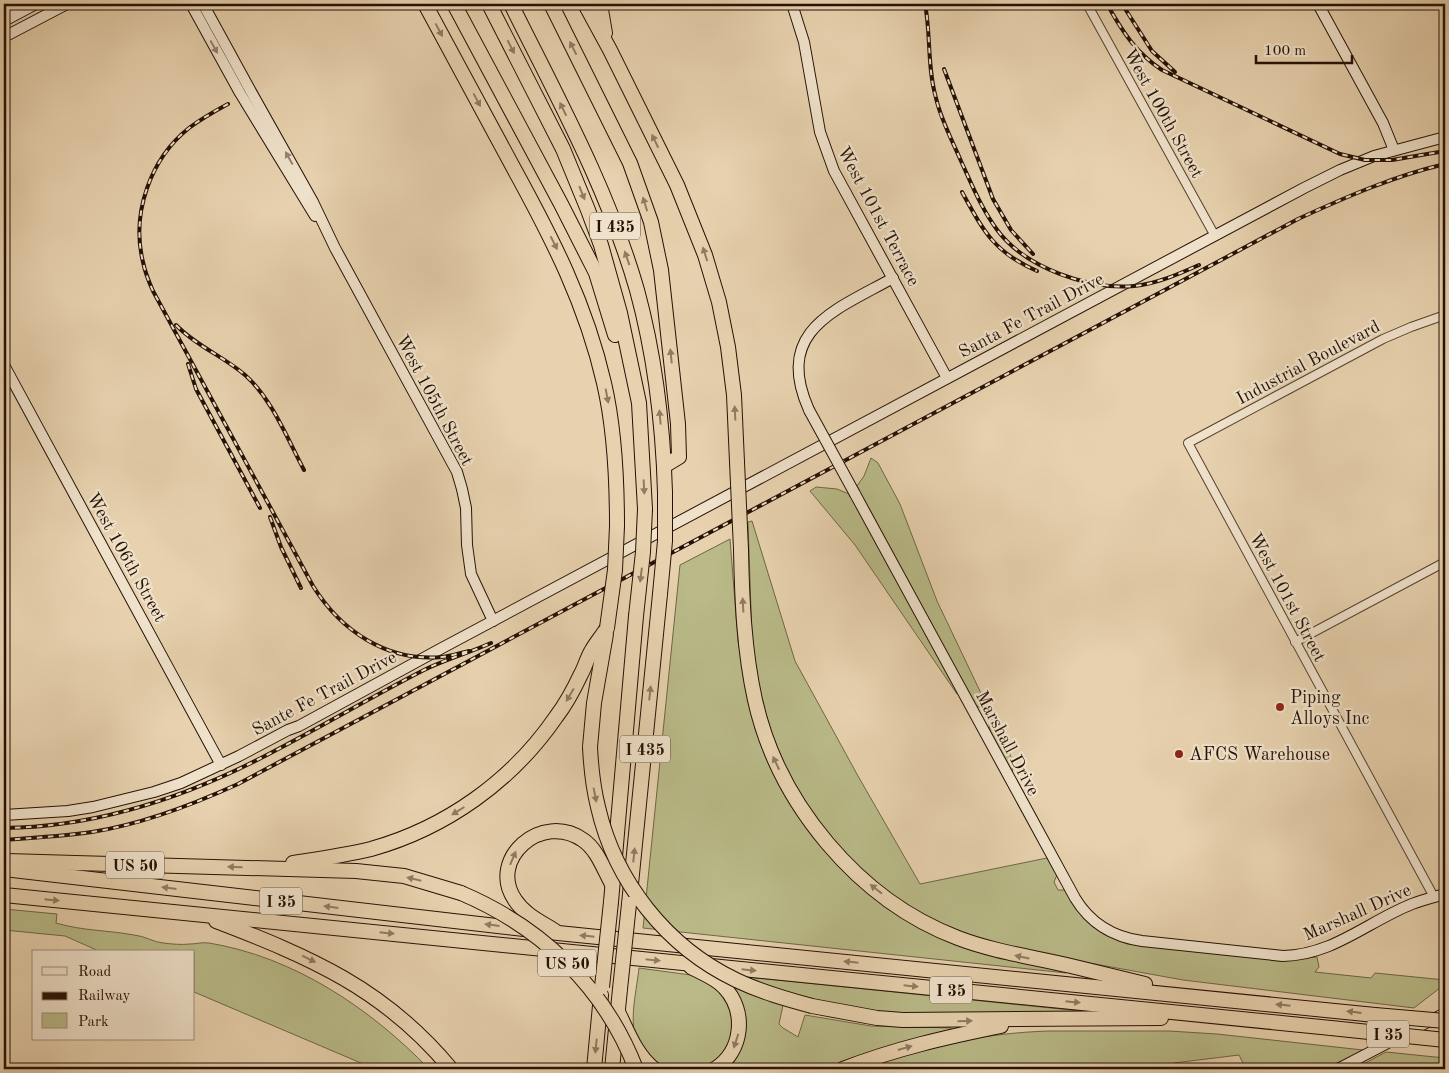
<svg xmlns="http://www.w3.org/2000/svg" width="1449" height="1073" viewBox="0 0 1449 1073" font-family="'Old Standard TT',serif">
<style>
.green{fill:#b9ba88;stroke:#6e6646}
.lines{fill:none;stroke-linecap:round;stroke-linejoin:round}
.street-casing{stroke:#55412e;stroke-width:10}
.secondary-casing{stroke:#241104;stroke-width:12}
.highway-casing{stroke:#241104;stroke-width:16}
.street{stroke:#efe1ca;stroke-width:8}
.secondary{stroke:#efe1ca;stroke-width:10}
.highway{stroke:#e7d1ae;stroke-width:14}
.rail-casing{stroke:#241104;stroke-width:4}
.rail{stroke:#efe1ca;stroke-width:2;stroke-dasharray:5.5;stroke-linecap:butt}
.secondary-bridge-casing{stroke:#241104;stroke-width:12;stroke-linecap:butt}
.highway-bridge-casing{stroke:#241104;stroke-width:16;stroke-linecap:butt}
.secondary-bridge{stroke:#efe1ca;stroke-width:10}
.highway-bridge{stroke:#e7d1ae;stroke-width:14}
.oneway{fill:#8f7b62}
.oneway2{fill:#948371}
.poi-dot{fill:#8f2418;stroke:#efe1ca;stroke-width:2}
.labels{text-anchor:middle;stroke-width:4.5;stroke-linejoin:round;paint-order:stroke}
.shield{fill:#efe1ca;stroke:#614f3f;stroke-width:1}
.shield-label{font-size:16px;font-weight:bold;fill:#241104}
.street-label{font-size:18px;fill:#241104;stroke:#efe1ca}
.poi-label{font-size:18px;fill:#241104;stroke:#efe1ca;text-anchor:start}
</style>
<rect width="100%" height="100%" fill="#e7d1ae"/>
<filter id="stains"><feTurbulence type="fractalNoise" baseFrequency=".004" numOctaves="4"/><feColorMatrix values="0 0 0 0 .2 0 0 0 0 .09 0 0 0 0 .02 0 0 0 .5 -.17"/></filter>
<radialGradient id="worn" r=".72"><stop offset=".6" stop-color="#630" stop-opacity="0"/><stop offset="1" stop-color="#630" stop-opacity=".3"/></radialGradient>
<!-- green -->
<g class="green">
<polygon points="871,458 878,463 900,504 937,601 989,710 976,706 857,486 864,476"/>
<polygon points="816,487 837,489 849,494 957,690 957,694 855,545 810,491"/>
<polygon points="752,521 795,661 858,776 920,884 1047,858 1057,875 1054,882 1058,890 1065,890 1078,911 1092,926 1105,935 1127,944 1283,960 1317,957 1319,967 1315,972 1371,978 1375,973 1445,980 1445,984 1414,1008 1183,980 1001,947 937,924 886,891 846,857 814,818 778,755 757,684 752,639 748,522"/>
<polygon points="730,539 738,641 749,697 796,811 810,831 830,854 896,911 1067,970 1066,973 643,928 680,565"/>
<polygon points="992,717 1014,763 1012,772 990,731 989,724"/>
<path d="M4,909l53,5 -1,9c27,8 51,7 78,12 11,1 19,7 29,8 9,1 18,2 27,1 6,0 12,-2 19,-1 85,14 161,65 220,126h-54l-181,-77v-40h-93l-36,-16 -61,-6z"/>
<path d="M639,968l52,7 15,6 13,10 9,10 3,9 3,26 -17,26 -11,7h-44l-5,-2c-6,-9 -17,-19 -21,-29 -7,-19 1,-50 3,-70z"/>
<polygon points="737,976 1080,1011 1080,1015 879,1013 785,996 779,1024 783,1028 798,1037 805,1015 871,1026 951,1028 951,1032 858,1058 831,1069 722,1069 739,1046 723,979"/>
<path d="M1049,1031h120l48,3 146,16 -38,19h-79l-7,-14 -65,8 -13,6h-304c61,-22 127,-36 192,-38z"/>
<polygon points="1386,1052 1445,1058 1445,1069 1354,1069"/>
</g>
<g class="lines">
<!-- street casing -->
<g class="street-casing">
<g id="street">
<polyline points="1087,4 1215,236"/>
<polyline points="1295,642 1445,562"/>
<polyline points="1434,897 1188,443 1383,339 1411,327 1445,315"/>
</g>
</g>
<!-- secondary casing -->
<g class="secondary-casing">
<g id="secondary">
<polyline points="191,4 240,93 315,216"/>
<polyline points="203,4 249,88 313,202 335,248 457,472 462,489 466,508 467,545 471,574 493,621"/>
<polyline points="792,4 804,42 820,132 834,171 947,378"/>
<polyline points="1318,4 1383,123 1394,150"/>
<polyline points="6,16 10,17 12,8 10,4"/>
<polyline points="4,21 36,4"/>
<polyline points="4,37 67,4"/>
<polyline points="4,365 221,765"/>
<path d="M809,410c-36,-80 27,-100 84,-132"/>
<path d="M855,494l220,404c15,25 38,39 67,43l141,15c50,-1 84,-34 129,-52 10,-4 22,-7 33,-10"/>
<polyline points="4,815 68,811 93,807 154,792 181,783 239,756 288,730 299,726 442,648 1304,188 1340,170 1374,156 1445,137"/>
<polyline points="1338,1069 1445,1013"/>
</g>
</g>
<!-- highway casing -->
<g class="highway-casing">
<g id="highway">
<path d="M425,4c29,54 59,109 88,163 39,71 73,137 91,216 11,47 13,96 13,143"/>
<polyline points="454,4 561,204 596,273 615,335"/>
<polyline points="489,4 563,149 588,210 601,245 620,313 639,403 645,509"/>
<path d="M511,4c46,93 97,185 126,286 18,66 26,134 28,202"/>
<polyline points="551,4 630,163 651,222 661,270 678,424 679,457 664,466"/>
<polyline points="585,4 610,50 677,185 705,255 719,302 728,347 734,395 737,462"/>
<polyline points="600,4 605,33"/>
<path d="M741,549c1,51 3,101 14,151 23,103 103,200 203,238 37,14 75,19 113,28 25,6 49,12 74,18"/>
<polyline points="590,747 594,703 606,634"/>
<polyline points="7,861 356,871 404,876 461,893"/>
<path d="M293,863c26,-4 53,-8 78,-14 75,-21 141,-68 185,-132 10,-13 18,-28 25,-43 4,-7 6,-16 11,-24 4,-7 10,-14 15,-22"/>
<polyline points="4,869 558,933 1375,1015"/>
<polyline points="4,895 1331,1028"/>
<polyline points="611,902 636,616"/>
<polyline points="629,904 660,594"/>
<path d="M216,921c94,36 169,68 235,148"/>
<path d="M555,931c-14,-9 -30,-16 -40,-31 -28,-41 27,-89 68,-60 14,9 21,30 29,44"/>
<path d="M691,967c11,6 25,11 33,20 23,24 19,64 -9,82"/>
<polyline points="812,1006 877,1018 903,1020 1161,1018"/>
<path d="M618,1012c10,20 18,43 36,57"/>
<polyline points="594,1069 601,995"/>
<polyline points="612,1069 620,989"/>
<path d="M843,1069c51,-20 104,-32 158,-43"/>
</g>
</g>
<!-- street -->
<use href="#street" class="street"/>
<!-- secondary -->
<use href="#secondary" class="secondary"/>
<!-- highway -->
<use href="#highway" class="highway"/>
<!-- rail casing -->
<g class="rail-casing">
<g id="rail">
<path d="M925,4c6,31 2,63 11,94 5,22 16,42 25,63 11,24 21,49 37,70 28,37 91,59 136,55 22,-2 45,-12 65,-21"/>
<path d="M1107,4c15,27 29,49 55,66l178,84 25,6h27l53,-9"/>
<polyline points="1122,4 1152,51 1175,72"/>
<polyline points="944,69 993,199 1011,230 1033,254"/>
<path d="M228,104c-13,7 -27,15 -39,24 -39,31 -58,86 -46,134 2,10 6,20 10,29l160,295c28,45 74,76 129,71 9,-1 18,-4 27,-6"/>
<polyline points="1443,182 1445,182"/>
<path d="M962,192c22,40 32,60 75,79"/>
<path d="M176,325c20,21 47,31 69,50 27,24 42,63 59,95"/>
<polyline points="188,364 196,389 260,508"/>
<polyline points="270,517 281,547 301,588"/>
<path d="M4,828c90,-1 177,-29 257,-70 55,-28 108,-60 163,-88 22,-11 45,-17 67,-27"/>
<path d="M4,840c29,-2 59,-4 88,-8 51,-8 100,-27 146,-48l1060,-565c48,-22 96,-43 147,-55"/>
</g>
</g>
<!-- rail -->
<use href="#rail" class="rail"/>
<!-- secondary-bridge casing -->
<g class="secondary-bridge-casing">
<polyline id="secondary-bridge" points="809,410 855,494"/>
</g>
<!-- highway-bridge casing -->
<g class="highway-bridge-casing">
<g id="highway-bridge">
<polyline points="737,462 741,549"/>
<polyline points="660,594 665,541 665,492"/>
<polyline points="636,616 643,552 645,509"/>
<polyline points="607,628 615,570 617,526"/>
<path d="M590,747c1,20 3,40 8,60 17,75 69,140 138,173 25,12 50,19 76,26"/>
<path d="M461,893c80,34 143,93 175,176"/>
<polyline points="602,987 611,902"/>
<polyline points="620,989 629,904"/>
<polyline points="1375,1015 1445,1021"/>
<polyline points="1331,1028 1445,1040"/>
</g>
</g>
<!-- secondary-bridge -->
<use href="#secondary-bridge" class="secondary-bridge"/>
<!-- highway-bridge -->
<use href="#highway-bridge" class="highway-bridge"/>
</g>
<!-- one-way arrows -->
<defs><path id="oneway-solid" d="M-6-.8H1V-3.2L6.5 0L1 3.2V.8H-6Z" transform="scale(1.25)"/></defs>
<g class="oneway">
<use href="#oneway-solid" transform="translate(439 30) rotate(62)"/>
<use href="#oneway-solid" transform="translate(511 47) rotate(63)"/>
<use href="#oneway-solid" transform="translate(573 48) rotate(-117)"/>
<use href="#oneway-solid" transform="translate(477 100) rotate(62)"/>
<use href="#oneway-solid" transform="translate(563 109) rotate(-116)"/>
<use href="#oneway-solid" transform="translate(655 141) rotate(-116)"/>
<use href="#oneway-solid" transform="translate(582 193) rotate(68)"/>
<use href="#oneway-solid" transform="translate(645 204) rotate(-107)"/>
<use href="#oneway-solid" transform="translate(554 243) rotate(63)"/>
<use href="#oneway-solid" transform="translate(705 254) rotate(-108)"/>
<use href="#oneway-solid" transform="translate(627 258) rotate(-109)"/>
<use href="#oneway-solid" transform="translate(671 356) rotate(-96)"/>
<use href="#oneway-solid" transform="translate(607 396) rotate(79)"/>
<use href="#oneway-solid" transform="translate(735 413) rotate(-93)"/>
<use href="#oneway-solid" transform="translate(660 417) rotate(-95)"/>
<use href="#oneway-solid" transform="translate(644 487) rotate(87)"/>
<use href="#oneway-solid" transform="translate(641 575) rotate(97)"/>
<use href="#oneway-solid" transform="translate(743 605) rotate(-93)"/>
<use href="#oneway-solid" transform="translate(650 693) rotate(-84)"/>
<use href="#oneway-solid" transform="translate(570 695) rotate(121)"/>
<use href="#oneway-solid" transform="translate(776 763) rotate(-115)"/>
<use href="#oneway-solid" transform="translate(595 795) rotate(79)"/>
<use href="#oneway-solid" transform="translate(458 811) rotate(148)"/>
<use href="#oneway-solid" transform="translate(634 855) rotate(-84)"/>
<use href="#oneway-solid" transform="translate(513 858) rotate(-67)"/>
<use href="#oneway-solid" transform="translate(235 867) rotate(-179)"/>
<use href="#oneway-solid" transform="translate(414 879) rotate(-167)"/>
<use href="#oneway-solid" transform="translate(169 888) rotate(-173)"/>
<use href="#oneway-solid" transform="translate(876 889) rotate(-142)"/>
<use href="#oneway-solid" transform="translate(52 900) rotate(6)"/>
<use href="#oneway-solid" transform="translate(331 907) rotate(-173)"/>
<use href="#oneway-solid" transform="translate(492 925) rotate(-173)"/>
<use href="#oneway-solid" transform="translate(387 933) rotate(6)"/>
<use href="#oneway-solid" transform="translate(587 936) rotate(-174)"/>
<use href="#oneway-solid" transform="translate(1022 957) rotate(-168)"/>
<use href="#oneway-solid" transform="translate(309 959) rotate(26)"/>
<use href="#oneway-solid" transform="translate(653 960) rotate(6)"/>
<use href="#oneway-solid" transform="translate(851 962) rotate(-174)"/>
<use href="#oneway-solid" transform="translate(749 970) rotate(6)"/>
<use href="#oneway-solid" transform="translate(911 986) rotate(6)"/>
<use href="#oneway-solid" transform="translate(1073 1002) rotate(6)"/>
<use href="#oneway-solid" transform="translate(1283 1005) rotate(-174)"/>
<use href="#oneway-solid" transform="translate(1354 1012) rotate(-173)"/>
<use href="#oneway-solid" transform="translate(965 1021) rotate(-1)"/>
<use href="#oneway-solid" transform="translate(736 1041) rotate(108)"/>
<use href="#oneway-solid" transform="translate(596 1046) rotate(96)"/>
<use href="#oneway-solid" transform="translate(905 1048) rotate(-16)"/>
</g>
<g class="oneway2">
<use href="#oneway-solid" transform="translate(214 47) rotate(61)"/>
<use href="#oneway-solid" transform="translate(289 158) rotate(-119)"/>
</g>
<!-- markers -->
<g class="poi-dot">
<circle cx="1280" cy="707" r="5"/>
<circle cx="1179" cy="754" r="5"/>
</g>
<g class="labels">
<!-- shield labels -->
<g class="shield">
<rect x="590" y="212.5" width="50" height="27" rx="4"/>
<rect x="620" y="735.5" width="50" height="27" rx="4"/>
<rect x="106" y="851.5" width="58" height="27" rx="4"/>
<rect x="260" y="887.5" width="42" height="27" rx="4"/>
<rect x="538" y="949.5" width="58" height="27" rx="4"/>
<rect x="930" y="976.5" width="42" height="27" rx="4"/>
<rect x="1367" y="1020.5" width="42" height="27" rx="4"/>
</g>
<g class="shield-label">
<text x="615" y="232">I 435</text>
<text x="645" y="755">I 435</text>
<text x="135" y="871">US 50</text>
<text x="281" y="907">I 35</text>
<text x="567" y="969">US 50</text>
<text x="951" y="996">I 35</text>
<text x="1388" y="1040">I 35</text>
</g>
<!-- street labels -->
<g class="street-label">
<text transform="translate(1164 113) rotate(61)" y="6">West 100th Street</text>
<text transform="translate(879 216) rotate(62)" y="6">West 101st Terrace</text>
<text transform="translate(1031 315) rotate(-28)" y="6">Santa Fe Trail Drive</text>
<text transform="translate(1308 362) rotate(-28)" y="6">Industrial Boulevard</text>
<text transform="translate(435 400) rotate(62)" y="6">West 105th Street</text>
<text transform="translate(127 557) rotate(61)" y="6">West 106th Street</text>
<text transform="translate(1288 597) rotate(62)" y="6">West 101st Street</text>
<text transform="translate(324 693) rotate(-28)" y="6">Sante Fe Trail Drive</text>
<text transform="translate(1008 743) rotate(62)" y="6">Marshall Drive</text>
<text transform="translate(1357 912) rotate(-24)" y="6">Marshall Drive</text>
</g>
<!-- poi labels -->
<g class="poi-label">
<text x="1290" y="703">Piping<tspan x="1290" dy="21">Alloys Inc</tspan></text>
<text x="1189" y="760">AFCS Warehouse</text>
</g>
</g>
<!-- margin -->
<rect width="1449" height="1073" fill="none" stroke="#e7d1ae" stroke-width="20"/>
<rect x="5" y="5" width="1439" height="1063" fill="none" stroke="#241104" stroke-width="2.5"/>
<rect x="10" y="10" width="1429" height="1053" fill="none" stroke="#241104"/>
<!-- legend -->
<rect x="32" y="950" width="162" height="90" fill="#efe1ca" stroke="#9e8e7b"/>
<rect x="42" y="967" width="25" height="8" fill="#efe1ca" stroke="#9e8e7b"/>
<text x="78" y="976" font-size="15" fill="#241104">Road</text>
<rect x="42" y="992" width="25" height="8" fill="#241104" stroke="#9e8e7b"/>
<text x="78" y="1000" font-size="15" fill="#241104">Railway</text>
<rect x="42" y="1013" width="25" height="15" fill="#b9ba88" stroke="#9e8e7b"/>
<text x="78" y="1026" font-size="15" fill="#241104">Park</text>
<!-- scale -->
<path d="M1256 55v8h96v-8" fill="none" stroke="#241104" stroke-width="2.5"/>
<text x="1264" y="55" font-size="15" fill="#241104" stroke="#efe1ca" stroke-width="4" paint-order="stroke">100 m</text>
<rect width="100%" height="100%" filter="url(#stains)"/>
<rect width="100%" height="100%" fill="url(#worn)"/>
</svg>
